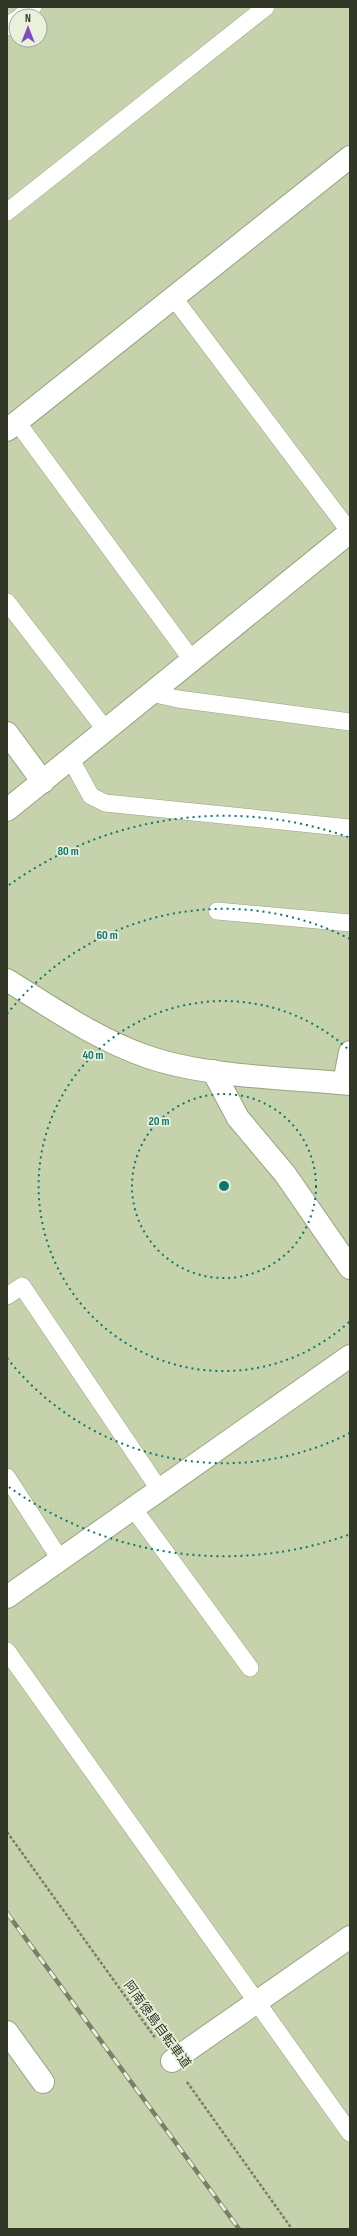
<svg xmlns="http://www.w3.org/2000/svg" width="357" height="2236" viewBox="0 0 357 2236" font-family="'Sofia Sans Condensed','Noto Sans JP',sans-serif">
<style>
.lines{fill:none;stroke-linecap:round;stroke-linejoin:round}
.lane-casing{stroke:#98a480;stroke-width:18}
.street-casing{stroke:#98a480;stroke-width:24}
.path{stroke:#777f66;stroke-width:2.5;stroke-dasharray:3 2;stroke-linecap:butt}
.lane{stroke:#fff;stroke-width:17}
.street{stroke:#fff;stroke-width:22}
.rail-casing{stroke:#788167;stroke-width:4.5}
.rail{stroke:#e9f0dc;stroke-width:3;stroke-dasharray:9;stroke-linecap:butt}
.ring{fill:none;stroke:#0f766e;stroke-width:2;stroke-dasharray:2 4}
.labels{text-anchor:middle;stroke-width:3.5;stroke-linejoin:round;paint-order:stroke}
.street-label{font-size:13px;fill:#323728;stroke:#e9f0dc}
.centre{fill:#0f766e;stroke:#e9f0dc;stroke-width:2}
.ring-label{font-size:12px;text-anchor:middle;font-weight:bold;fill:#0f766e;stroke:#e9f0dc;stroke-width:3.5;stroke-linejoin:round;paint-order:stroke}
</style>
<rect width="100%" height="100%" fill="#c5d2ac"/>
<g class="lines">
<!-- lane casing -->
<g class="lane-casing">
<g id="lane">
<polyline points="21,16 33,7"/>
<polyline points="7,27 16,20"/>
<polyline points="7,212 266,7"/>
<polyline points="174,298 350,532"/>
<polyline points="17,422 192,660"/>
<polyline points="7,602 105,729"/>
<polyline points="151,693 178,699 350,722"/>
<polyline points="70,758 91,796 105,803 350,828"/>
<polyline points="217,911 350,923"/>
<polyline points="7,1296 22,1286 159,1489"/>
<polyline points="7,1477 60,1559"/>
<polyline points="133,1508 250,1668"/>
<polyline points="7,1651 350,2133"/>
</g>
</g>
<!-- street casing -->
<g class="street-casing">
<g id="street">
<polyline points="7,430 350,157"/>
<polyline points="7,733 43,782"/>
<polyline points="7,810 350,532"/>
<path d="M7,980c45,28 91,60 141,77 59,20 139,21 202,27"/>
<polyline points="213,1071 238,1118 285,1174 350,1268"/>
<polyline points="344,1083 350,1052"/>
<polyline points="7,1597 350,1356"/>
<polyline points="7,2032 43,2082"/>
<polyline points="172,2061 350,1937"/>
</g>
</g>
<!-- path -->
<g class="path">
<polyline points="7,1832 156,2039"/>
<polyline points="187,2082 292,2229"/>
</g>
<!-- lane -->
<use href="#lane" class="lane"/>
<!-- street -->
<use href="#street" class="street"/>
<!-- rail casing -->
<g class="rail-casing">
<polyline id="rail" points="7,1913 239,2229"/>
</g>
<!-- rail -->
<use href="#rail" class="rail"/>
</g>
<!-- distance rings -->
<g class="ring">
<circle cx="224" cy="1186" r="92"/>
<path d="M349 1322A185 185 0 1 1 349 1050"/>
<path d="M350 1433A277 277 0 0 1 7 1358M7 1014A277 277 0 0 1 350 939"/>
<path d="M348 1535A370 370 0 0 1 9 1487M9 885A370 370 0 0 1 348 837"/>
</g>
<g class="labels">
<!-- street labels -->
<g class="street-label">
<text transform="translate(158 2024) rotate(54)" y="5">阿南徳島自転車道</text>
</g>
</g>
<circle cx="224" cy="1186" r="6" class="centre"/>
<g class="ring-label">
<text x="68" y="855">80 m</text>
<text x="107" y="939">60 m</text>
<text x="93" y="1059">40 m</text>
<text x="159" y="1125">20 m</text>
</g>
<!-- border -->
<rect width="357" height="2236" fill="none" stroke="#323728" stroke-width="16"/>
<!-- north arrow -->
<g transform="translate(28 28)"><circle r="19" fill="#e9f0dc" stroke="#a0a694"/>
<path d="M0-3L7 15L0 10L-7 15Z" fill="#834bc2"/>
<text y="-6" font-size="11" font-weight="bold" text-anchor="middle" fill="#323728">N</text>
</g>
</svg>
